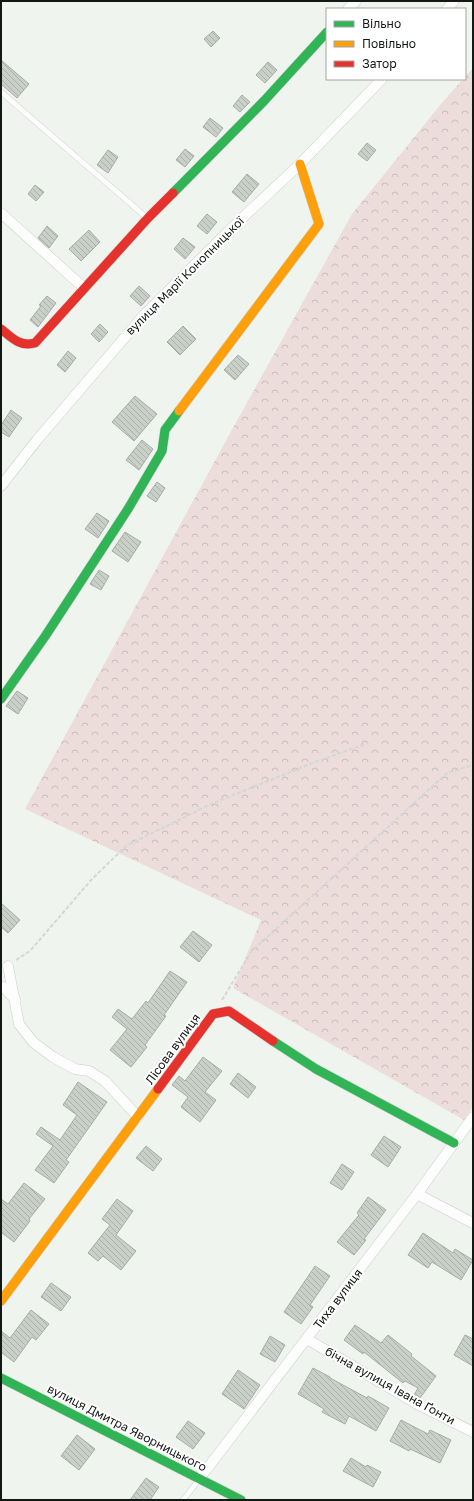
<svg xmlns="http://www.w3.org/2000/svg" width="474" height="1501" viewBox="0 0 474 1501" font-family="'Golos Text',sans-serif">
<style>
.forest{fill:url(#forest-crowns)}
.building{fill:url(#building-back-hatch);stroke:#a8aca8}
.lines{fill:none;stroke-linecap:round;stroke-linejoin:round}
.lane-casing{stroke:#caceca;stroke-width:6}
.street-casing{stroke:#caceca;stroke-width:11}
.fast-casing{stroke:#caceca;stroke-width:10}
.slow-casing{stroke:#caceca;stroke-width:10}
.jam-casing{stroke:#caceca;stroke-width:10}
.path{stroke:#d5d7d6;stroke-width:2;stroke-dasharray:4 2;stroke-linecap:butt}
.lane{stroke:#fdfdfd;stroke-width:5}
.street{stroke:#fdfdfd;stroke-width:10}
.fast{stroke:#30b455;stroke-width:9}
.slow{stroke:#ff9f0a;stroke-width:9}
.jam{stroke:#e5322d;stroke-width:9}
.labels{text-anchor:middle;stroke-width:4;stroke-linejoin:round;paint-order:stroke}
.street-label{font-size:12px;fill:#141814;stroke:#fff}
</style>
<defs>
<pattern id="forest-crowns" width="20" height="18" patternUnits="userSpaceOnUse"><rect width="20" height="18" fill="#ecdddb"/><path d="M2 6a3 3 0 1 1 6 0M12 15a3 3 0 1 1 6 0" fill="none" stroke="#cabdbb"/></pattern>
<pattern id="building-back-hatch" width="6" height="6" patternUnits="userSpaceOnUse"><rect width="6" height="6" fill="#c8d0c8"/><path d="M-1 5l2 2M0 0l6 6M5-1l2 2" fill="none" stroke="#abb2ab"/></pattern>
</defs>
<rect width="100%" height="100%" fill="#eff4ef"/>
<!-- forest -->
<polygon class="forest" points="473,68 473,1107 464,1120 233,988 261,920 25,809 234,426 352,214 441,104 463,79 465,79 465,77"/>
<!-- building -->
<g class="building">
<polygon points="213,31 220,38 211,47 204,39"/>
<polygon points="1,60 29,84 17,98 1,84"/>
<polygon points="268,62 277,70 265,83 256,75"/>
<polygon points="242,95 250,102 240,112 233,106"/>
<polygon points="210,118 223,128 216,137 203,127"/>
<polygon points="367,143 376,150 367,161 358,154"/>
<polygon points="185,149 194,156 185,167 176,160"/>
<polygon points="108,150 118,157 108,173 97,165"/>
<polygon points="247,174 259,184 244,202 232,192"/>
<polygon points="35,185 44,192 36,201 28,194"/>
<polygon points="207,214 217,222 207,234 197,226"/>
<polygon points="47,226 58,236 49,248 38,238"/>
<polygon points="89,230 100,242 81,261 69,249"/>
<polygon points="183,238 195,247 185,259 174,249"/>
<polygon points="139,286 150,296 141,306 130,296"/>
<polygon points="47,296 56,303 38,327 30,320 41,306 39,305"/>
<polygon points="100,324 108,332 99,342 91,334"/>
<polygon points="183,326 196,339 180,355 167,342"/>
<polygon points="68,351 76,358 65,372 57,365"/>
<polygon points="238,355 249,364 235,380 224,370"/>
<polygon points="135,396 157,414 134,441 112,422"/>
<polygon points="11,410 22,418 9,437 1,432 1,425"/>
<polygon points="142,440 153,449 139,470 126,460"/>
<polygon points="157,482 165,488 156,502 147,496"/>
<polygon points="97,513 109,521 98,538 85,529"/>
<polygon points="125,532 141,542 128,562 112,551"/>
<polygon points="99,570 109,576 101,590 90,584"/>
<polygon points="17,691 28,698 18,714 6,706"/>
<polygon points="1,903 20,920 8,933 1,927"/>
<polygon points="193,931 212,945 199,962 180,947"/>
<polygon points="170,971 187,982 164,1015 166,1016 145,1045 147,1047 131,1067 110,1050 127,1029 112,1017 118,1009 132,1019 146,1001 148,1003"/>
<polygon points="203,1057 222,1071 205,1092 216,1100 200,1122 181,1107 188,1097 172,1085 179,1076 185,1081"/>
<polygon points="238,1073 256,1087 248,1098 230,1084"/>
<polygon points="78,1082 107,1102 66,1160 69,1162 54,1183 35,1170 53,1146 36,1134 41,1127 60,1140 77,1115 63,1105"/>
<polygon points="384,1136 401,1147 388,1167 371,1155"/>
<polygon points="146,1146 162,1159 153,1171 136,1158"/>
<polygon points="342,1164 354,1172 342,1190 330,1183"/>
<polygon points="24,1183 45,1199 29,1219 30,1221 14,1242 1,1232 1,1199 8,1204"/>
<polygon points="368,1197 386,1210 364,1239 366,1240 354,1255 337,1242 359,1215 357,1213"/>
<polygon points="117,1199 133,1211 116,1235 136,1251 121,1270 103,1256 98,1261 88,1253 110,1225 102,1219"/>
<polygon points="423,1233 453,1253 455,1249 473,1260 461,1280 432,1262 428,1268 408,1255"/>
<polygon points="315,1266 330,1276 310,1305 313,1307 301,1324 284,1312"/>
<polygon points="51,1283 71,1297 61,1311 41,1297"/>
<polygon points="31,1310 49,1324 36,1340 32,1337 14,1362 1,1352 1,1331 10,1338"/>
<polygon points="355,1325 381,1343 388,1335 412,1354 411,1356 436,1376 420,1398 414,1395 418,1388 405,1381 403,1383 364,1352 363,1354 344,1340"/>
<polygon points="465,1335 473,1339 473,1366 454,1355"/>
<polygon points="270,1336 285,1345 275,1362 260,1354"/>
<polygon points="313,1368 330,1377 330,1378 367,1398 368,1396 389,1408 376,1431 349,1416 345,1424 322,1412 324,1409 298,1394"/>
<polygon points="238,1370 260,1385 244,1409 222,1394"/>
<polygon points="401,1420 428,1434 430,1430 451,1440 440,1463 410,1449 409,1451 390,1441"/>
<polygon points="188,1421 205,1433 193,1449 176,1437"/>
<polygon points="77,1435 95,1449 79,1470 61,1456"/>
<polygon points="351,1458 366,1467 367,1465 381,1472 373,1487 343,1471"/>
<polygon points="146,1478 159,1487 150,1500 130,1500"/>
</g>
<g class="lines">
<!-- lane casing -->
<g class="lane-casing">
<g id="lane">
<polyline points="1,92 146,217"/>
<polyline points="183,1500 198,1481"/>
</g>
</g>
<!-- street casing -->
<g class="street-casing">
<g id="street">
<polyline points="348,9 356,1"/>
<polyline points="447,9 454,1"/>
<polyline points="1,213 84,288"/>
<polyline points="1,486 37,440 144,315 237,223 300,164 382,79"/>
<polyline points="8,966 19,1024 33,1042 53,1057 75,1069 89,1071 105,1081 138,1117"/>
<polyline points="1,987 3,987 15,999"/>
<polyline points="417,1194 473,1223"/>
<polyline points="307,1339 417,1404 473,1432"/>
<polyline points="200,1478 417,1194 473,1117"/>
</g>
</g>
<!-- fast casing -->
<g class="fast-casing">
<g id="fast">
<polyline points="173,193 264,101 327,32"/>
<polyline points="1,699 46,635 128,509 162,451 165,430 179,411"/>
<polyline points="273,1041 316,1069 454,1143"/>
<polyline points="1,1378 241,1500"/>
</g>
</g>
<!-- slow casing -->
<g class="slow-casing">
<g id="slow">
<polyline points="179,411 319,224 300,164"/>
<polyline points="1,1301 158,1089"/>
</g>
</g>
<!-- jam casing -->
<g class="jam-casing">
<g id="jam">
<path d="M1,329c11,9 19,18 34,14l113,-125 25,-25"/>
<polyline points="158,1089 213,1014 229,1011 273,1041"/>
</g>
</g>
<!-- path -->
<g class="path">
<polyline points="16,960 30,951 92,879 126,846 211,804 310,764 368,743"/>
<polyline points="222,1000 251,952 447,773 473,765"/>
</g>
<!-- lane -->
<use href="#lane" class="lane"/>
<!-- street -->
<use href="#street" class="street"/>
<!-- fast -->
<use href="#fast" class="fast"/>
<!-- slow -->
<use href="#slow" class="slow"/>
<!-- jam -->
<use href="#jam" class="jam"/>
</g>
<g class="labels">
<!-- street labels -->
<g class="street-label">
<text transform="translate(185 276) rotate(-45)" y="4">вулиця Марії Конопницької</text>
<text transform="translate(173 1049) rotate(-54)" y="4">Лісова вулиця</text>
<text transform="translate(338 1299) rotate(-53)" y="4">Тиха вулиця</text>
<text transform="translate(390 1386) rotate(29)" y="4">бічна вулиця Івана Ґонти</text>
<text transform="translate(127 1428) rotate(27)" y="4">вулиця Дмитра Яворницького</text>
</g>
</g>
<!-- border -->
<rect width="474" height="1501" fill="none" stroke="#141814" stroke-width="4"/>
<!-- legend -->
<rect x="326" y="8" width="140" height="72" fill="#ffffff" stroke="#a1a3a1"/>
<rect x="334" y="21" width="20" height="6" fill="#30b455" stroke="#a1a3a1"/>
<text x="362" y="28" font-size="12" fill="#141814">Вільно</text>
<rect x="334" y="41" width="20" height="6" fill="#ff9f0a" stroke="#a1a3a1"/>
<text x="362" y="48" font-size="12" fill="#141814">Повільно</text>
<rect x="334" y="61" width="20" height="6" fill="#e5322d" stroke="#a1a3a1"/>
<text x="362" y="68" font-size="12" fill="#141814">Затор</text>
</svg>
